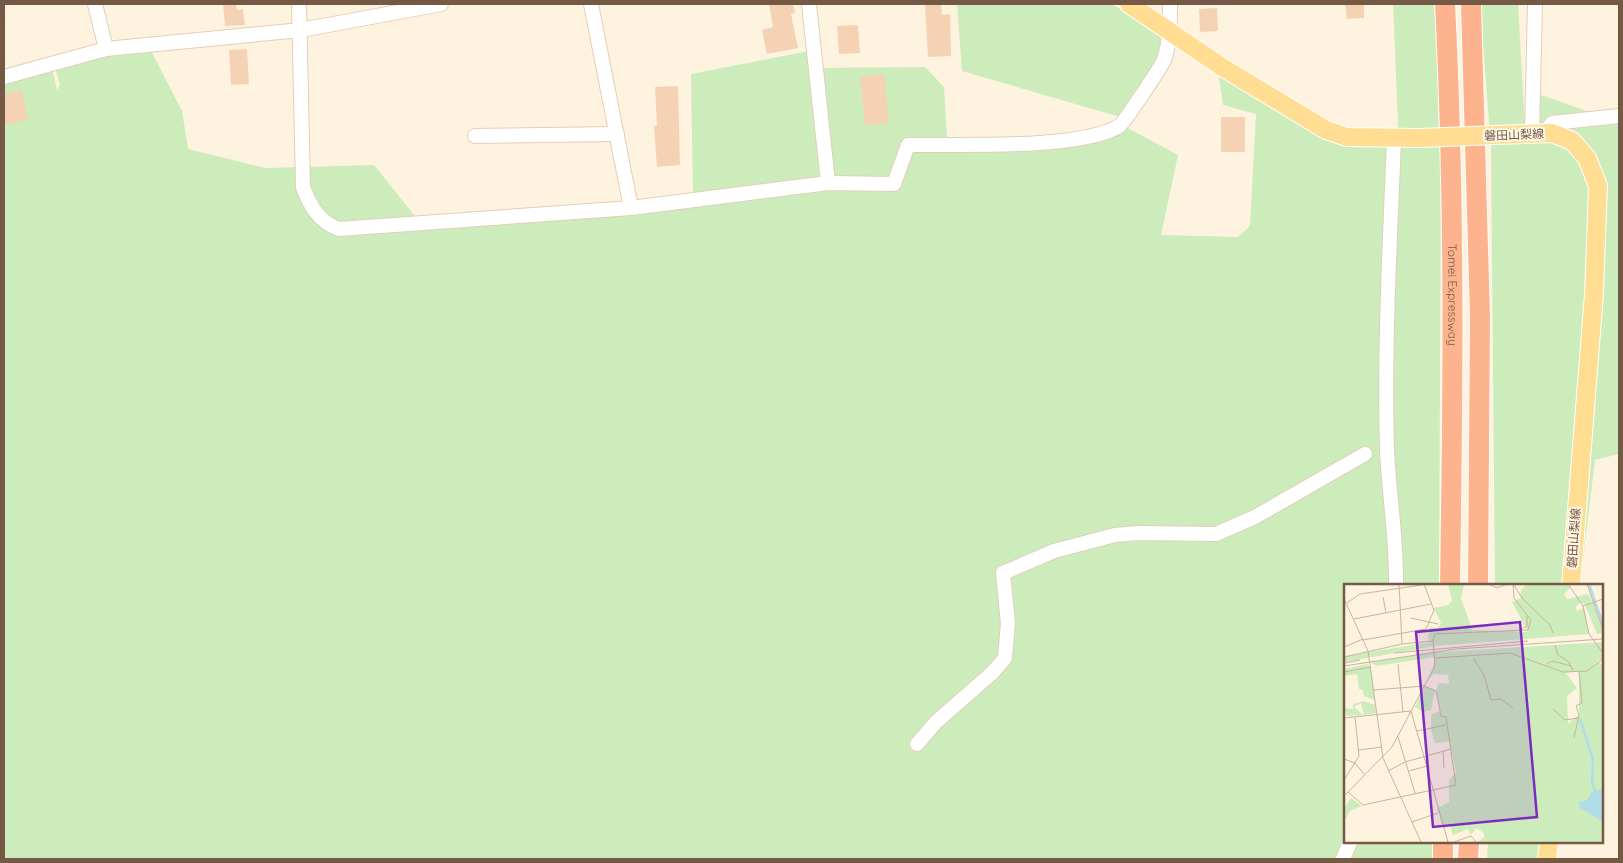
<svg xmlns="http://www.w3.org/2000/svg" width="1623" height="863" viewBox="0 0 1623 863" font-family="Quicksand,'Noto Sans JP',sans-serif">
<style>
.green{fill:#ccecbc}
.building{fill:#f5d2b3}
.lines{fill:none;stroke-linecap:round;stroke-linejoin:round}
.minor-casing{stroke:#e2cfb9;stroke-width:16}
.major-casing{stroke:#fff;stroke-width:20}
.highway-casing{stroke:#fff;stroke-width:22}
.minor{stroke:#fff;stroke-width:14}
.major{stroke:#ffde93;stroke-width:18}
.highway{stroke:#feb38f;stroke-width:20}
.major-bridge-casing{stroke:#fff;stroke-width:20;stroke-linecap:butt}
.major-bridge{stroke:#ffde93;stroke-width:18}
.labels{text-anchor:middle;stroke-width:4;stroke-linejoin:round;paint-order:stroke}
.street-label{font-size:12px;fill:#755944;stroke:#fff7e5}
.inset-river{fill:none;stroke:#b1dde8;stroke-width:2.5}
.inset-road{fill:none;stroke:#c7b5a0;stroke-width:1}
.view{fill:#7b2cbf;fill-opacity:0.15;stroke:#7b2cbf;stroke-width:2.5}
.inset-edge{fill:none;stroke:#755944;stroke-width:2.5}
</style>
<rect width="100%" height="100%" fill="#fef3de"/>
<!-- green -->
<g class="green">
<polygon points="957,4 1112,4 1163,36 1161,64 1120,117 962,71"/>
<polygon points="1393,4 1437,4 1441,175 1439,585 1346,586 1346,842 1432,842 1432,859 4,859 4,77 51,64 57,90 60,85 54,64 148,45 182,111 188,149 265,168 374,165 426,230 500,217 693,199 691,74 809,51 816,68 925,67 944,87 947,137 906,139 888,183 908,145 1033,142 1126,127 1178,155 1161,235 1238,237 1250,226 1256,114 1223,105 1218,71 1323,129 1399,147"/>
<polygon points="1480,4 1518,4 1526,144 1541,95 1604,117 1619,116 1619,454 1595,460 1580,585 1495,585 1491,148"/>
<polygon points="1488,842 1549,842 1547,859 1487,859"/>
</g>
<!-- building -->
<g class="building">
<polygon points="223,4 236,4 237,10 243,9 245,25 225,26"/>
<polygon points="769,4 793,4 795,13 791,14 798,48 767,54 762,30 773,27"/>
<polygon points="925,4 941,4 942,15 950,14 951,56 928,57"/>
<polygon points="1345,4 1364,4 1364,18 1347,19"/>
<polygon points="1217,8 1218,31 1200,32 1199,9"/>
<polygon points="858,25 860,53 839,54 837,26"/>
<polygon points="247,49 249,84 231,85 229,50"/>
<polygon points="884,74 889,123 865,125 860,77"/>
<polygon points="678,86 680,165 657,167 654,126 657,126 655,87"/>
<polygon points="22,90 28,119 4,125 4,94"/>
<rect x="1221" y="117" width="24" height="35"/>
</g>
<g class="lines">
<!-- minor casing -->
<g class="minor-casing">
<g id="minor">
<polyline points="95,4 106,49"/>
<path d="M299,4l4,183c7,19 16,35 36,42l292,-21 197,-25 66,1 14,-39c48,-1 173,5 211,-19 5,-3 42,-59 45,-66 6,-17 6,-38 6,-56"/>
<polyline points="591,4 631,208"/>
<polyline points="809,4 828,183"/>
<polyline points="4,77 106,49 301,30 441,4"/>
<polyline points="1545,133 1552,123 1619,116"/>
<polyline points="1532,134 1535,4"/>
<polyline points="475,136 617,134"/>
<path d="M1394,139c-4,103 -10,207 -7,311 2,45 10,90 9,136"/>
<polyline points="917,744 936,722 992,673 1005,658 1008,623 1003,573 1054,551 1115,535 1138,533 1216,534 1255,517 1365,454"/>
<polyline points="1343,859 1350,842"/>
</g>
</g>
<!-- major casing -->
<g class="major-casing">
<g id="major">
<polyline points="1129,4 1222,67 1326,130 1347,137 1420,138"/>
<polyline points="1496,135 1552,133 1572,141 1587,158 1598,186 1594,294 1571,586"/>
<polyline points="1547,859 1549,842"/>
</g>
</g>
<!-- highway casing -->
<g class="highway-casing">
<g id="highway">
<path id="s1" d="M1445,4c10,194 8,387 5,582"/>
<polyline points="1471,4 1480,317 1478,586"/>
<polyline points="1443,859 1443,842"/>
<polyline points="1468,859 1469,842"/>
</g>
</g>
<!-- minor -->
<use href="#minor" class="minor"/>
<!-- major -->
<use href="#major" class="major"/>
<!-- highway -->
<use href="#highway" class="highway"/>
<!-- major-bridge casing -->
<g class="major-bridge-casing">
<polyline id="major-bridge" points="1420,138 1496,135"/>
</g>
<!-- major-bridge -->
<use href="#major-bridge" class="major-bridge"/>
</g>
<g class="labels">
<!-- street labels -->
<g class="street-label">
<text transform="translate(1514 135) rotate(-2)" y="4">磐田山梨線</text>
<text dy="4" stroke="none"><textPath href="#s1" startOffset="291">Tomei Expressway</textPath></text>
<text transform="translate(1574 538) rotate(-86)" y="4">磐田山梨線</text>
</g>
</g>
<!-- overview -->
<g transform="translate(1344 584)">
<rect width="259" height="259" fill="#fef3de"/>
<path d="M104,0h16l-3,14 11,32 56,2 -16,-30 9,-4v-8l6,-6h41l2,4 -6,6 3,5 21,-5 4,7 -4,2 5,-1 10,31 -6,1 -12,-29 -4,-3 -6,6 3,3 6,-3 5,26 -154,12 -91,16v-5l25,-5 63,-10 -4,-2 1,-13 9,1 3,-6 -8,-14 15,-3 4,-4zM259,58v16l-10,7 6,-3 4,5v175h-126l7,-4v-5l-8,-5 -5,7 -3,-6 -15,6 -3,-9 -7,2 -6,-20 12,-6v-22l7,-7 -6,-32 -15,2 -4,-14v-14l8,-4 2,4 -5,-25 3,-7 10,1 -1,-9 -14,-1 -5,5 7,-22 -60,9 -5,-4 54,-9zM235,87v44l-11,9 -1,-28 10,-8 -11,-15zM23,80l4,4 4,32 -11,-4 -1,-6 -4,-1 -2,-15 -13,2v-7zM81,102l10,5 -4,19 -8,2 -8,-5zM20,117l11,4 1,8 -12,2 -3,-12 -7,4 9,8 -16,1 -3,-8 9,1v-5zM7,214l11,8 -12,5 -6,11v-13z" fill="#ccecbc" fill-rule="evenodd"/>
<path d="M259,204v34l-24,-15v-5l8,-2 4,-7z" fill="#b1dde8"/>
<path class="inset-river" d="M245,0l14,41M236,135l13,41M249,176l-1,23 4,10"/>
<path class="inset-road" d="M55,0l3,60M145,0l8,4 10,-4M224,0l15,22 6,28 14,19M243,0l16,46M170,1l8,13 28,27 3,8M39,13l3,16M0,15l24,52 15,107 38,84M3,19l13,-9 68,-10M239,22l20,-7M67,34l27,6M10,35l77,-15M176,46l7,-4v-10M19,56l63,-11 8,-19 -10,-26M211,61l3,10 11,7 4,9M0,63l19,-8M50,69l134,-12M0,73l58,-13 31,-3M91,74l75,-5 53,19 24,-1 16,-12M129,74l11,17 7,25 10,-1 12,9M0,79l16,-3M54,80l5,48M203,80l5,-3 19,5M0,82l112,-17 147,-10M0,88l27,-5M209,125l12,11 13,-2M0,134l67,-7 37,131M73,147l29,-6M54,153l17,56M230,154l5,-23 -3,-9 6,-3 -3,-32M15,166l23,-3M99,167l1,17M0,175l11,4 9,11M44,187l17,-9 46,-13M65,187l18,-5M0,196l15,-24 -4,-39M4,208l15,13 93,-20 -10,-68 -5,-1 -5,-25 -12,-5 -50,4M0,212l48,-49 43,-81 -2,-27 2,-5 93,-4 3,-10 -17,-22 -1,-14M68,238l26,-9M110,258l17,-6 5,6"/>
<path class="view" d="M176,38l17,195 -104,10 -17,-195z"/>
<rect width="259" height="259" class="inset-edge"/>
</g>
<!-- border -->
<rect width="1623" height="863" fill="none" stroke="#755944" stroke-width="10"/>
</svg>
